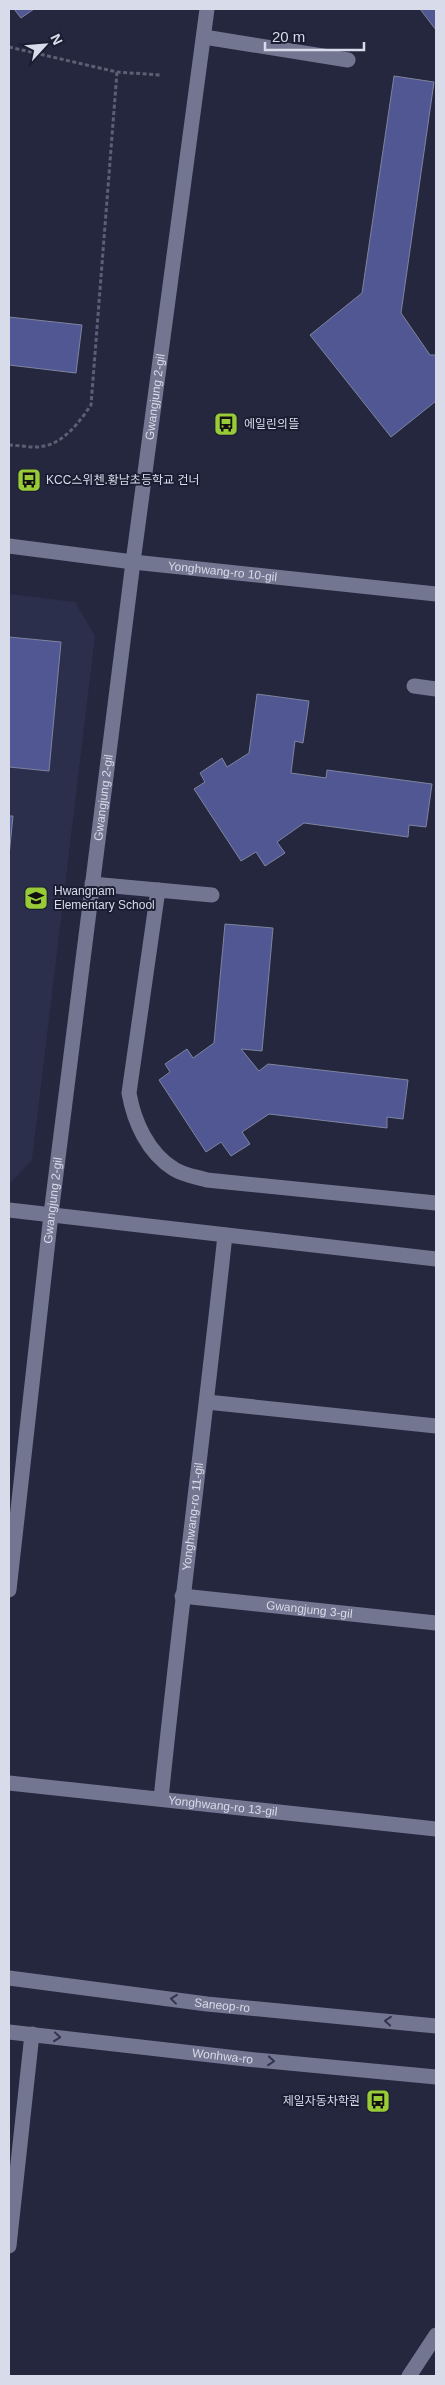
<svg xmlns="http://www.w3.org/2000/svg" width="445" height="2385" viewBox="0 0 445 2385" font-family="Helvetica,'Noto Sans KR',sans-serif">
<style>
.built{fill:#2b2f4c}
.building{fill:#505793;stroke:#7f849f}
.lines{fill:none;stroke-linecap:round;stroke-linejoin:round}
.path{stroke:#5d6074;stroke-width:3;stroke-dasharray:4 2.5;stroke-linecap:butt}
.lane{stroke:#727691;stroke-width:15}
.street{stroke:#727691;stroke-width:15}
.secondary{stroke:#727691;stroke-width:15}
.oneway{stroke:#31344a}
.labels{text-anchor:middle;stroke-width:4;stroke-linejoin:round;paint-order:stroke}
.street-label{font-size:12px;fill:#d8dbe9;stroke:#1b1e33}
.poi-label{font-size:12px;fill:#d8dbe9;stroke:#1b1e33;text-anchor:start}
</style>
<rect width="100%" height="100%" fill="#24273e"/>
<!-- built -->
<polygon class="built" points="9,594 75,602 95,636 32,1160 10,1183"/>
<!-- building -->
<g class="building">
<polygon points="14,9 34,9 21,18"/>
<polygon points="420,9 436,9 436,30"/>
<polygon points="394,76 434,82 401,313 430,355 436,355 436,401 391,437 310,335 362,293"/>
<polygon points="9,317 82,325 76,373 9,365"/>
<polygon points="9,637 61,642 49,771 9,767"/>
<polygon points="257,694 309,701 303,743 295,741 291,773 326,778 327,770 432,784 426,827 409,825 408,837 304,823 277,842 285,853 265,866 256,852 241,861 194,789 205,782 200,773 222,758 227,767 249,753"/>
<polygon points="9,816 13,816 9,856"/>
<polygon points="225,924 273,928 262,1051 241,1049 259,1071 268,1064 408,1080 403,1119 387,1117 387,1128 269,1114 242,1132 250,1144 231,1156 221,1142 206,1152 159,1080 170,1072 165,1064 187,1049 193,1058 214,1043"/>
</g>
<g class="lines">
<!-- path -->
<g class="path">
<polyline points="9,47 117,72 160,75"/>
<path d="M9,445c10,0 25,4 35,1 21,-4 36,-25 47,-41l26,-333"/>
</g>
<!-- lane -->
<g class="lane">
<polyline points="204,37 348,60"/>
<polyline points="414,686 436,689"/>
<polyline points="92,884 212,895"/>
<path d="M158,890l-29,203c5,29 19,60 45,76 9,6 23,8 33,11l229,23"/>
</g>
<!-- street -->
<g class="street">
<path id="s1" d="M9,546l124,16 303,32"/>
<polyline points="9,1210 436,1259"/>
<polyline points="207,1402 436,1426"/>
<path id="s2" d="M9,1590l42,-376 82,-652 74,-553"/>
<path id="s3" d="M182,1596l254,27"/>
<path id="s4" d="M9,1783l427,46"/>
<path id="s5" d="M161,1799c19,-188 44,-376 64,-564"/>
<polyline points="9,2246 32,2034"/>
<polyline points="409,2376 436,2335"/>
</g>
<!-- secondary -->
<g class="secondary">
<path id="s6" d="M9,1978l198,26 229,22"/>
<path id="s7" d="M9,2032l237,27 190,18"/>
</g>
</g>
<!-- one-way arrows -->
<defs><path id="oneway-chevron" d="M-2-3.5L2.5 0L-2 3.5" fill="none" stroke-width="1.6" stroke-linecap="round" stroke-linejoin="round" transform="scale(1.25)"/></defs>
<g class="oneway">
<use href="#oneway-chevron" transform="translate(174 1999) rotate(-173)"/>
<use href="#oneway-chevron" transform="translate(388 2021) rotate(-175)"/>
<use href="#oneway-chevron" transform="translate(57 2037) rotate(6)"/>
<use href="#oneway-chevron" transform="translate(271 2061) rotate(5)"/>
</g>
<!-- icons -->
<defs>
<g id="bus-square" transform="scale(1.25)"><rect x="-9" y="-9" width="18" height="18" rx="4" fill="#98cb37" stroke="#1b1e33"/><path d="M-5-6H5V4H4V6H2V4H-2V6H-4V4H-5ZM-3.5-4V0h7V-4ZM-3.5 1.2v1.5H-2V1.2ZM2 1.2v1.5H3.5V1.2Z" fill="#111"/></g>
<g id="school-square" transform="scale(1.25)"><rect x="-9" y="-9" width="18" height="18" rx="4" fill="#98cb37" stroke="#1b1e33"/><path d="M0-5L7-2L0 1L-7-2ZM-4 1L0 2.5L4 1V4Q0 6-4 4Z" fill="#111"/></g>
</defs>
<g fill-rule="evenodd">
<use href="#bus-square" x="226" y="424"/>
<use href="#bus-square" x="29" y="480"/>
<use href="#school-square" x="36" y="898"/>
<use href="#bus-square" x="378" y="2101"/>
</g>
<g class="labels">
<!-- street labels -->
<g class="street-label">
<text dy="4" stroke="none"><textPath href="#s2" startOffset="1202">Gwangjung 2-gil</textPath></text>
<text dy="4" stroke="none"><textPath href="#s1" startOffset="215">Yonghwang-ro 10-gil</textPath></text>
<text dy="4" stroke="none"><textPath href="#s2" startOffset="798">Gwangjung 2-gil</textPath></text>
<text dy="4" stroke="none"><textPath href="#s2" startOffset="392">Gwangjung 2-gil</textPath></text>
<text dy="4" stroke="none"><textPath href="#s5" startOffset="284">Yonghwang-ro 11-gil</textPath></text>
<text dy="4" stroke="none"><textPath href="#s3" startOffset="128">Gwangjung 3-gil</textPath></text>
<text dy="4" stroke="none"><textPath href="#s4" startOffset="215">Yonghwang-ro 13-gil</textPath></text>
<text dy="4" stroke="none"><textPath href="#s6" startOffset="215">Saneop-ro</textPath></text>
<text dy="4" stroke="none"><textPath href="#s7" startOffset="215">Wonhwa-ro</textPath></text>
</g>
<!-- poi labels -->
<g class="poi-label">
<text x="244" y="428">에일린의뜰</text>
<text x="46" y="484">KCC스위첸.황남초등학교 건너</text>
<text x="54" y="895">Hwangnam<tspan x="54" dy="14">Elementary School</tspan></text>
<text x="360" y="2105" text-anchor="end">제일자동차학원</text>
</g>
</g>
<!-- border -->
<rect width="445" height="2385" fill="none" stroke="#d8dbe9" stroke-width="20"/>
<!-- north arrow -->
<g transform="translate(45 45) rotate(64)" stroke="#1b1e33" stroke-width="4" paint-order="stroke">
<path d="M0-4L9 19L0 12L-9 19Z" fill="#d8dbe9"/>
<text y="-8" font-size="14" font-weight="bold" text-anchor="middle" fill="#d8dbe9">N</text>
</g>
<!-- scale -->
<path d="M265 42v8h99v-8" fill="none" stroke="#d8dbe9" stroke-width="2.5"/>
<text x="272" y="42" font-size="15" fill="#d8dbe9" stroke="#1b1e33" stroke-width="4" paint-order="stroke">20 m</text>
</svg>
